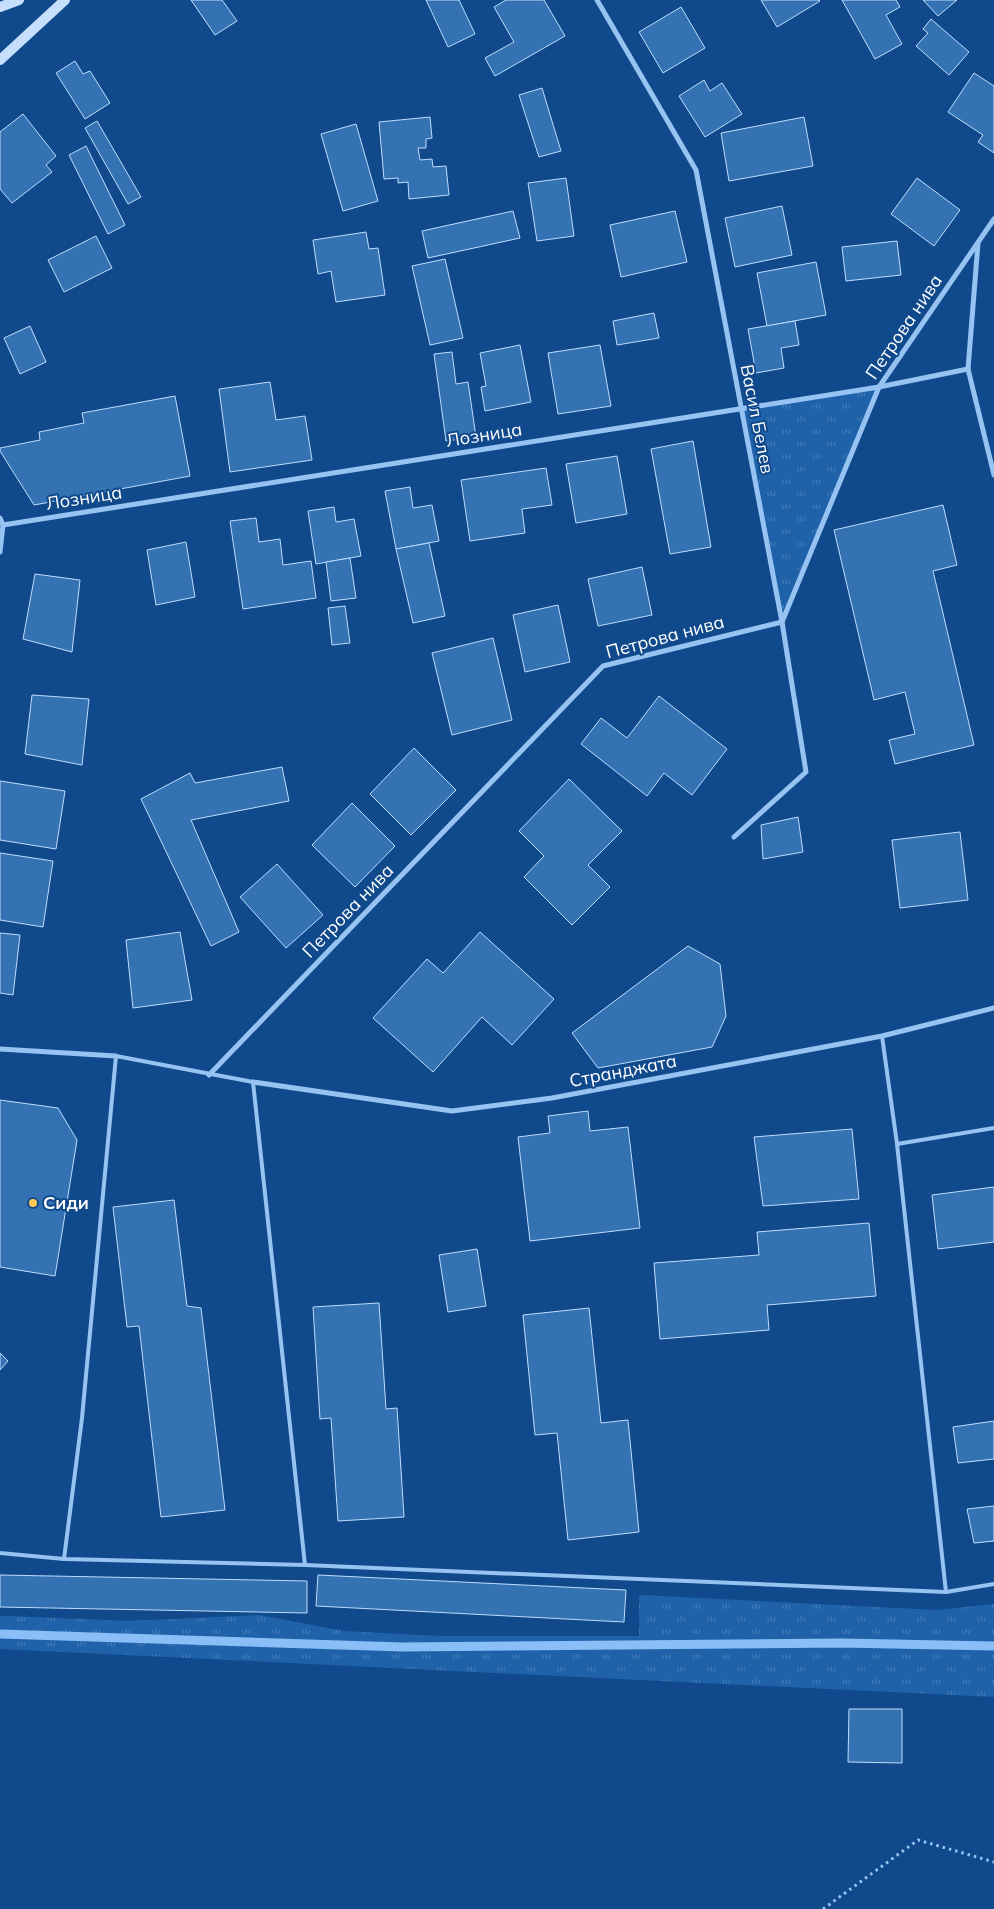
<svg xmlns="http://www.w3.org/2000/svg" width="994" height="1909" viewBox="0 0 994 1909" font-family="Mulish,sans-serif">
<style>
.grass{fill:url(#grass-tufts)}
.lines{fill:none;stroke-linecap:round;stroke-linejoin:round}
.stream{stroke:#89bff6;stroke-width:9}
.building{fill:#3472b4;stroke:#beddfd}
.path{stroke:#97c3f2;stroke-width:3;stroke-dasharray:2.5 4;stroke-linecap:butt}
.lane{stroke:#97c3f2;stroke-width:4}
.street{stroke:#97c3f2;stroke-width:5}
.secondary{stroke:#c6dffc;stroke-width:10}
.poi-dot{fill:#ffca59;stroke:#104a8c;stroke-width:2}
.labels{text-anchor:middle;stroke-width:4;stroke-linejoin:round;paint-order:stroke}
.street-label{font-size:18px;fill:#fff;stroke:#104a8c}
.poi-label{font-size:18px;font-weight:bold;fill:#fff;stroke:#104a8c;text-anchor:start}
</style>
<defs>
<pattern id="grass-tufts" width="24" height="20" patternUnits="userSpaceOnUse" patternTransform="scale(1.25)"><rect width="24" height="20" fill="#1f62aa"/><path d="M3 7l-1-3M5 7V3M7 7l1-3M15 17l-1-3M17 17v-4M19 17l1-3" fill="none" stroke="#417ab7"/></pattern>
</defs>
<rect width="100%" height="100%" fill="#104a8c"/>
<!-- grass -->
<g class="grass">
<polygon points="879,387 782,622 741,408"/>
<polygon points="639,1595 936,1610 994,1604 994,1697 0,1649 0,1616 7,1616 129,1621 259,1615 344,1631 439,1636 639,1636"/>
</g>
<g class="lines">
<!-- stream -->
<polyline class="stream" points="0,1634 402,1647 842,1643 994,1646"/>
</g>
<!-- building -->
<g class="building">
<polygon points="191,0 222,0 237,21 215,35"/>
<polygon points="426,0 459,0 475,34 448,47"/>
<polygon points="506,0 544,0 565,36 495,76 485,58 514,42 494,7"/>
<polygon points="761,0 819,0 820,1 777,27"/>
<polygon points="842,0 896,0 900,7 886,15 902,44 875,59"/>
<polygon points="923,0 957,0 938,16"/>
<polygon points="681,7 705,48 663,73 639,32"/>
<polygon points="931,19 969,52 949,75 916,46 928,33 923,29"/>
<polygon points="75,61 83,74 90,71 110,103 85,119 56,73"/>
<polygon points="974,73 994,86 994,153 978,142 983,135 948,112"/>
<polygon points="704,80 710,91 722,83 742,114 705,137 679,96"/>
<polygon points="542,88 561,151 539,157 519,95"/>
<polygon points="23,114 56,156 46,165 52,172 12,203 0,189 0,132"/>
<polygon points="430,117 432,138 426,139 426,148 418,148 420,160 432,159 433,167 446,166 449,195 409,199 408,182 398,183 398,178 384,179 379,122"/>
<polygon points="804,117 813,166 729,181 721,133"/>
<polygon points="97,121 141,197 128,204 85,128"/>
<polygon points="356,124 378,201 343,211 321,134"/>
<polygon points="86,146 125,225 108,234 69,155"/>
<polygon points="566,178 574,236 537,241 528,183"/>
<polygon points="917,178 960,210 934,246 891,214"/>
<polygon points="782,206 792,255 735,267 725,218"/>
<polygon points="513,211 520,238 428,258 422,231"/>
<polygon points="675,211 687,262 621,277 610,225"/>
<polygon points="366,232 369,249 378,248 385,295 336,302 331,271 318,274 313,240"/>
<polygon points="96,236 112,268 64,292 48,260"/>
<polygon points="897,241 901,275 846,281 842,247"/>
<polygon points="445,259 463,338 430,345 412,266"/>
<polygon points="816,262 826,315 767,326 757,273"/>
<polygon points="654,313 659,338 617,345 613,321"/>
<polygon points="795,321 799,345 781,348 784,368 756,373 748,329"/>
<polygon points="30,326 46,362 20,374 4,338"/>
<polygon points="520,345 531,402 485,411 481,387 486,386 480,353"/>
<polygon points="600,345 611,406 558,414 548,353"/>
<polygon points="452,352 456,384 468,382 476,437 446,441 434,354"/>
<polygon points="270,382 276,420 305,416 312,460 230,472 219,389"/>
<polygon points="175,396 190,476 34,505 0,451 0,448 40,440 39,432 84,423 82,413"/>
<polygon points="693,441 711,547 670,554 651,449"/>
<polygon points="617,456 627,514 576,523 566,464"/>
<polygon points="546,468 552,505 522,509 525,533 470,541 461,480"/>
<polygon points="410,487 413,508 432,505 439,541 396,549 385,491"/>
<polygon points="943,505 957,565 933,571 974,745 895,764 889,740 915,734 905,692 874,700 834,530"/>
<polygon points="334,507 336,522 354,519 361,556 316,564 308,511"/>
<polygon points="256,518 259,542 280,539 283,565 311,561 316,598 243,609 230,521"/>
<polygon points="186,542 195,597 156,605 147,550"/>
<polygon points="429,543 445,616 413,623 396,549"/>
<polygon points="350,558 356,598 331,601 326,562"/>
<polygon points="642,567 652,615 598,626 588,579"/>
<polygon points="35,574 80,580 72,652 23,639"/>
<polygon points="558,605 570,662 525,672 513,615"/>
<polygon points="345,606 350,643 332,645 328,608"/>
<polygon points="493,638 512,720 452,735 432,653"/>
<polygon points="32,695 89,699 82,765 25,754"/>
<polygon points="659,696 727,749 692,795 664,773 647,796 581,744 601,718 627,738"/>
<polygon points="414,748 456,790 411,835 370,794"/>
<polygon points="282,767 289,801 191,820 239,932 211,946 141,799 190,773 195,783"/>
<polygon points="569,779 622,831 588,865 610,887 572,925 524,877 544,856 519,831"/>
<polygon points="0,781 65,791 56,849 0,840"/>
<polygon points="352,803 395,846 355,887 312,845"/>
<polygon points="798,817 803,852 763,859 761,825"/>
<polygon points="960,832 968,900 900,908 892,840"/>
<polygon points="0,853 53,861 43,927 0,920"/>
<polygon points="277,864 323,915 286,948 240,897"/>
<polygon points="180,932 192,1000 133,1008 126,940"/>
<polygon points="480,932 554,999 512,1045 482,1017 433,1072 373,1018 427,959 443,973"/>
<polygon points="0,933 20,935 13,995 0,993"/>
<polygon points="688,946 720,964 726,1016 712,1047 598,1068 572,1033"/>
<polygon points="0,1100 58,1108 77,1140 55,1276 0,1267"/>
<polygon points="588,1111 590,1131 628,1127 640,1228 530,1241 518,1137 550,1133 548,1116"/>
<polygon points="852,1129 859,1199 763,1206 754,1137"/>
<polygon points="994,1187 994,1242 938,1249 932,1195"/>
<polygon points="174,1200 187,1306 201,1308 225,1510 161,1517 139,1326 127,1327 113,1207"/>
<polygon points="869,1223 876,1296 767,1305 769,1330 660,1339 654,1263 759,1255 757,1232"/>
<polygon points="477,1249 486,1306 448,1312 439,1255"/>
<polygon points="379,1303 386,1409 397,1408 404,1517 338,1521 331,1418 320,1419 313,1307"/>
<polygon points="589,1308 601,1423 628,1420 639,1532 568,1540 557,1433 535,1435 523,1315"/>
<polygon points="0,1353 8,1361 0,1370"/>
<polygon points="994,1421 994,1459 958,1463 953,1427"/>
<polygon points="994,1506 994,1541 974,1543 967,1509"/>
<polygon points="0,1575 307,1581 307,1613 0,1607"/>
<polygon points="318,1575 626,1590 624,1622 316,1606"/>
<polygon points="849,1709 902,1709 902,1763 848,1762"/>
</g>
<g class="lines">
<!-- path -->
<polyline class="path" points="823,1909 918,1840 994,1862"/>
<!-- lane -->
<g class="lane">
<polyline points="882,1036 897,1144"/>
<polyline points="0,1553 64,1559 305,1565 946,1592 994,1584"/>
<polyline points="64,1559 82,1418 116,1056 253,1082 305,1565"/>
<polyline points="946,1592 897,1144 994,1128"/>
</g>
<!-- street -->
<g class="street">
<polyline points="597,0 696,170 782,622 806,772 734,837"/>
<polyline points="978,243 968,369 994,475"/>
<polyline points="0,518 3,525 0,552"/>
<polyline points="3,525 879,387 968,369"/>
<polyline points="0,1049 116,1056"/>
<polyline points="209,1075 603,666 782,622 879,387 994,219"/>
<polyline points="253,1082 452,1111 552,1098 824,1047 882,1036 994,1008"/>
</g>
<!-- secondary -->
<g class="secondary">
<polyline points="0,7 19,0"/>
<polyline points="0,60 65,0"/>
</g>
</g>
<!-- markers -->
<circle class="poi-dot" cx="33" cy="1203" r="5"/>
<g class="labels">
<!-- street labels -->
<g class="street-label">
<text transform="translate(904 327) rotate(-56)" y="6">Петрова нива</text>
<text transform="translate(757 419) rotate(79)" y="6">Васил Белев</text>
<text transform="translate(484 435) rotate(-9)" y="6">Лозница</text>
<text transform="translate(84 498) rotate(-9)" y="6">Лозница</text>
<text transform="translate(665 637) rotate(-15)" y="6">Петрова нива</text>
<text transform="translate(348 911) rotate(-46)" y="6">Петрова нива</text>
<text transform="translate(623 1071) rotate(-11)" y="6">Странджата</text>
</g>
<!-- poi labels -->
<g class="poi-label">
<text x="43" y="1209">Сиди</text>
</g>
</g>
</svg>
